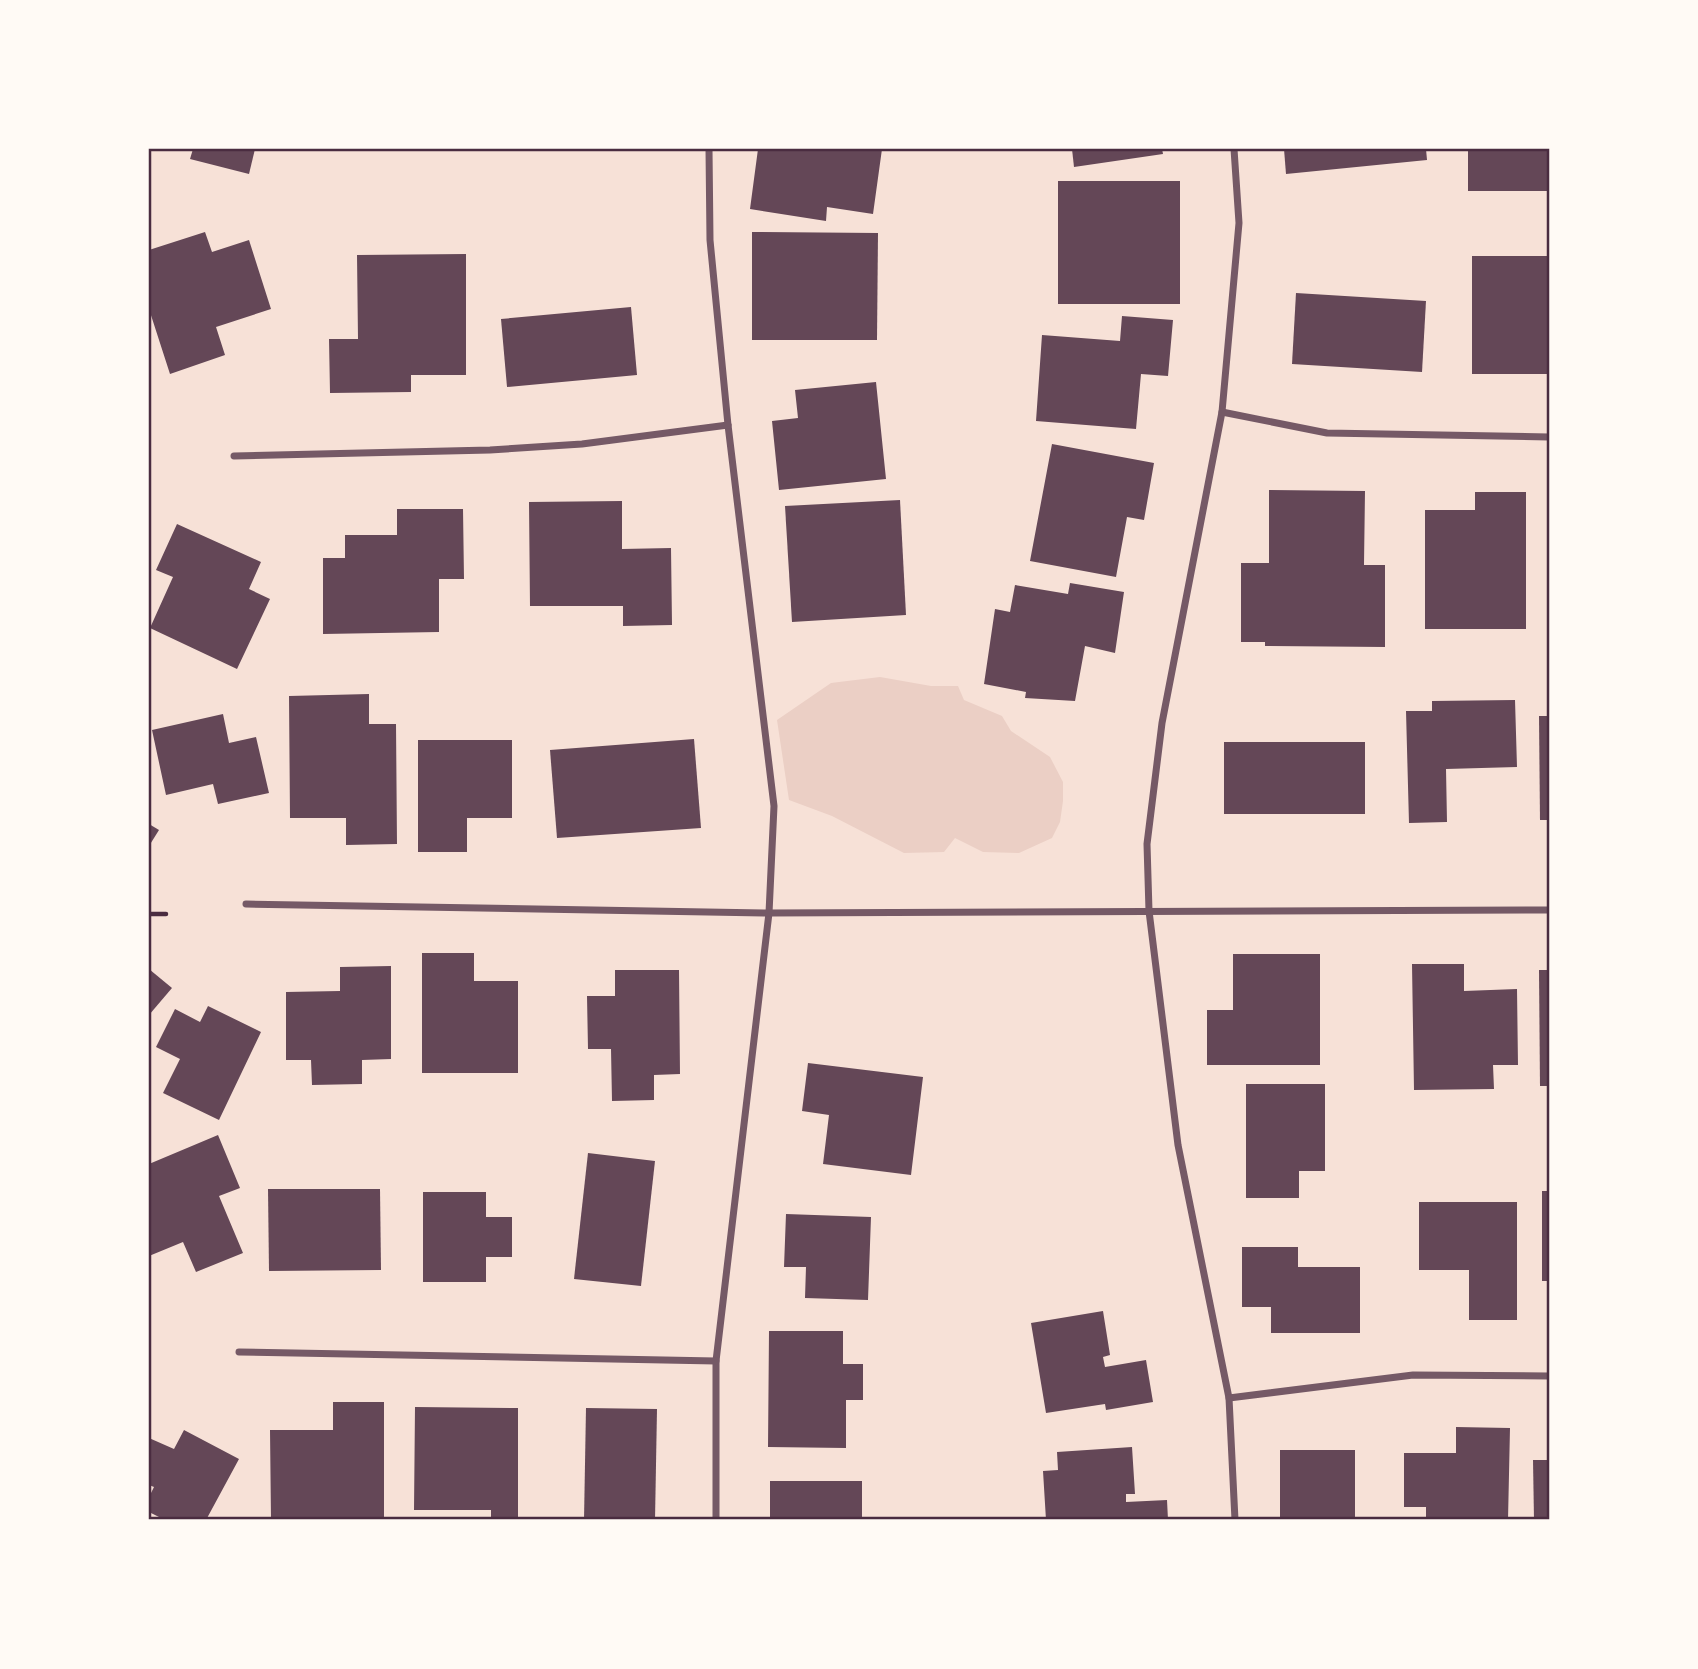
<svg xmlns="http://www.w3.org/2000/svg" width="1698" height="1669" viewBox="0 0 1698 1669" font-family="'Golos Text',sans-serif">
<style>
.green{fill:#ebcfc5}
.building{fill:#644757}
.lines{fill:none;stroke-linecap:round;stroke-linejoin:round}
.path{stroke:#4a2c40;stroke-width:4.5}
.minor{stroke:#755966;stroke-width:7}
.neatline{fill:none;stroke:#4a2c40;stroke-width:2.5}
</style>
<rect width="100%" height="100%" fill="#f7e1d7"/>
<!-- green -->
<polygon class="green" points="880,677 931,686 958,686 964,700 1002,716 1011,731 1050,757 1063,782 1063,801 1060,822 1052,838 1019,853 983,852 955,838 944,852 904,853 832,816 789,800 777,720 831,683"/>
<!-- building -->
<g class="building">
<polygon points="193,149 255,149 249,174 190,159"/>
<polygon points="758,149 882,149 873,214 827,207 826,221 750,209"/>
<polygon points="1072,149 1162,149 1163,154 1074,167"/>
<polygon points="1284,149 1426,149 1427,160 1286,174"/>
<rect x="1468" y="149" width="81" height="42"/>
<rect x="1058" y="181" width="122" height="123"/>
<polygon points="205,232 212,252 249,240 271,309 216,327 225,355 170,374 149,309 149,250"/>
<polygon points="752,232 878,233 877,340 752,340"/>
<polygon points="466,254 466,375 411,375 411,392 330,393 329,339 358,339 357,255"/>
<rect x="1472" y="256" width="77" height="118"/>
<polygon points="1296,293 1426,301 1422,372 1292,364"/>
<polygon points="631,307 637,375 507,387 501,319"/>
<polygon points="1122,316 1173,320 1168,376 1141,374 1136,429 1036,421 1042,335 1120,341"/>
<polygon points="876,382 886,479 779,490 772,421 798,418 795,390"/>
<polygon points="1052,444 1154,463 1144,520 1127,517 1116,577 1030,561"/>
<polygon points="1269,490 1365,491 1364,565 1385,565 1385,647 1265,646 1265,642 1241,642 1241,563 1269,563"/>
<polygon points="1475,492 1526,492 1526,629 1425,629 1425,510 1475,510"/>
<polygon points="900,500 906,615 792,622 785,506"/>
<polygon points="622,501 622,549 671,548 672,625 623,626 623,606 530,606 529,502"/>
<polygon points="397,509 463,509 464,579 439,579 439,632 323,634 323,558 345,558 345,535 397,535"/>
<polygon points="177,524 261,562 249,589 270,599 237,669 150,628 173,577 156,570"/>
<polygon points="1070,583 1124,592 1115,653 1085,646 1075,701 1025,698 1026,692 984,684 995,609 1010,612 1015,585 1068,594"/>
<polygon points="369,694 369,724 396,724 397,844 346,845 346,818 290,818 289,696"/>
<polygon points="1515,700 1517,767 1446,769 1447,822 1409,823 1406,711 1432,711 1432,701"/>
<polygon points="223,714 229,743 256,737 269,793 218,804 213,784 166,795 152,730"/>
<polygon points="1539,716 1549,716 1549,820 1540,820"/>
<polygon points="694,739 701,828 557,838 550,750"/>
<polygon points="418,740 512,740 512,818 467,818 467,852 418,852"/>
<rect x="1224" y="742" width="141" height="72"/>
<polygon points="149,824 159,830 149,846"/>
<polygon points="422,953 474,953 474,981 518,981 518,1073 422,1073"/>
<polygon points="1233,954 1320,954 1320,1065 1207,1065 1207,1010 1233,1010"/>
<polygon points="1412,964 1464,964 1464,991 1517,989 1518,1065 1493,1065 1494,1089 1414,1090"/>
<polygon points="391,966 391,1059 362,1060 362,1084 312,1085 311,1060 286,1060 286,992 340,991 340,967"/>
<polygon points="149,969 172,988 149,1015"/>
<polygon points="615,970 679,970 680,1074 654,1075 654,1100 612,1101 611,1049 588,1049 587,996 615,996"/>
<polygon points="1539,970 1549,970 1549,1086 1540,1086"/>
<polygon points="208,1006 261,1032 219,1120 163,1093 180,1059 156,1047 175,1009 200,1022"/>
<polygon points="808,1063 923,1077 911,1175 823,1164 829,1115 802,1111"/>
<polygon points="1246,1084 1325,1084 1325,1171 1299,1171 1299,1198 1246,1198"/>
<polygon points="218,1135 240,1188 219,1196 243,1253 196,1272 183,1242 149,1256 149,1164"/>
<polygon points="588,1153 655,1161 641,1286 574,1279"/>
<polygon points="268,1189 380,1189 381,1270 269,1271"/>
<rect x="1542" y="1191" width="7" height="90"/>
<polygon points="423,1192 486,1192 486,1217 512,1217 512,1257 486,1257 486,1282 423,1282"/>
<polygon points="1419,1202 1517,1202 1517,1320 1469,1320 1469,1270 1419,1270"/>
<polygon points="786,1214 871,1217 868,1300 805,1298 806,1267 784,1267"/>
<polygon points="1242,1247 1298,1247 1298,1267 1360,1267 1360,1333 1271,1333 1271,1307 1242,1307"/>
<polygon points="1103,1311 1110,1355 1103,1357 1105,1367 1146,1360 1153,1402 1106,1410 1105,1404 1046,1413 1031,1323"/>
<polygon points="769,1331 843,1331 843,1364 863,1364 863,1400 846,1400 846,1448 768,1447"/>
<polygon points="333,1402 384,1402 384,1520 271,1520 270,1430 333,1430"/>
<polygon points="415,1407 518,1408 518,1520 491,1520 491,1510 414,1510"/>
<polygon points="586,1408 657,1409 655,1520 584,1520"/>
<polygon points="1456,1427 1510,1428 1508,1520 1426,1520 1426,1507 1404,1507 1404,1453 1456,1453"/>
<polygon points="184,1430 239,1459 206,1520 165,1520 149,1512 149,1497 154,1487 149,1485 149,1438 174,1449"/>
<polygon points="1132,1447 1135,1494 1126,1494 1126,1502 1167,1500 1168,1520 1046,1520 1043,1471 1058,1470 1057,1452"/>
<rect x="1280" y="1450" width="75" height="70"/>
<polygon points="1533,1460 1549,1460 1549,1520 1534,1520"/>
<rect x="770" y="1481" width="92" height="39"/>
</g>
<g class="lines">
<!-- path -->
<polyline class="path" points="149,914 166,914"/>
<!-- minor -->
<g class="minor">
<polyline points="709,149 710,240 728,425 774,806 769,913 716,1361 716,1520"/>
<polyline points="1234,149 1239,223 1222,412 1162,723 1147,844 1149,911 1178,1145 1229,1398 1235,1520"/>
<polyline points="1222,412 1327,433 1549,437"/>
<polyline points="234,456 490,450 582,444 728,425"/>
<polyline points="246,904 769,913 1549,910"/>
<polyline points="239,1352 716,1361"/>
<polyline points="1229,1398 1413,1375 1549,1376"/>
</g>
</g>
<!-- border -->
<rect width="1698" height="1669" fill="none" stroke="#fffaf5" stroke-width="301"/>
<rect x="150" y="150" width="1398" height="1368" class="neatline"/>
</svg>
